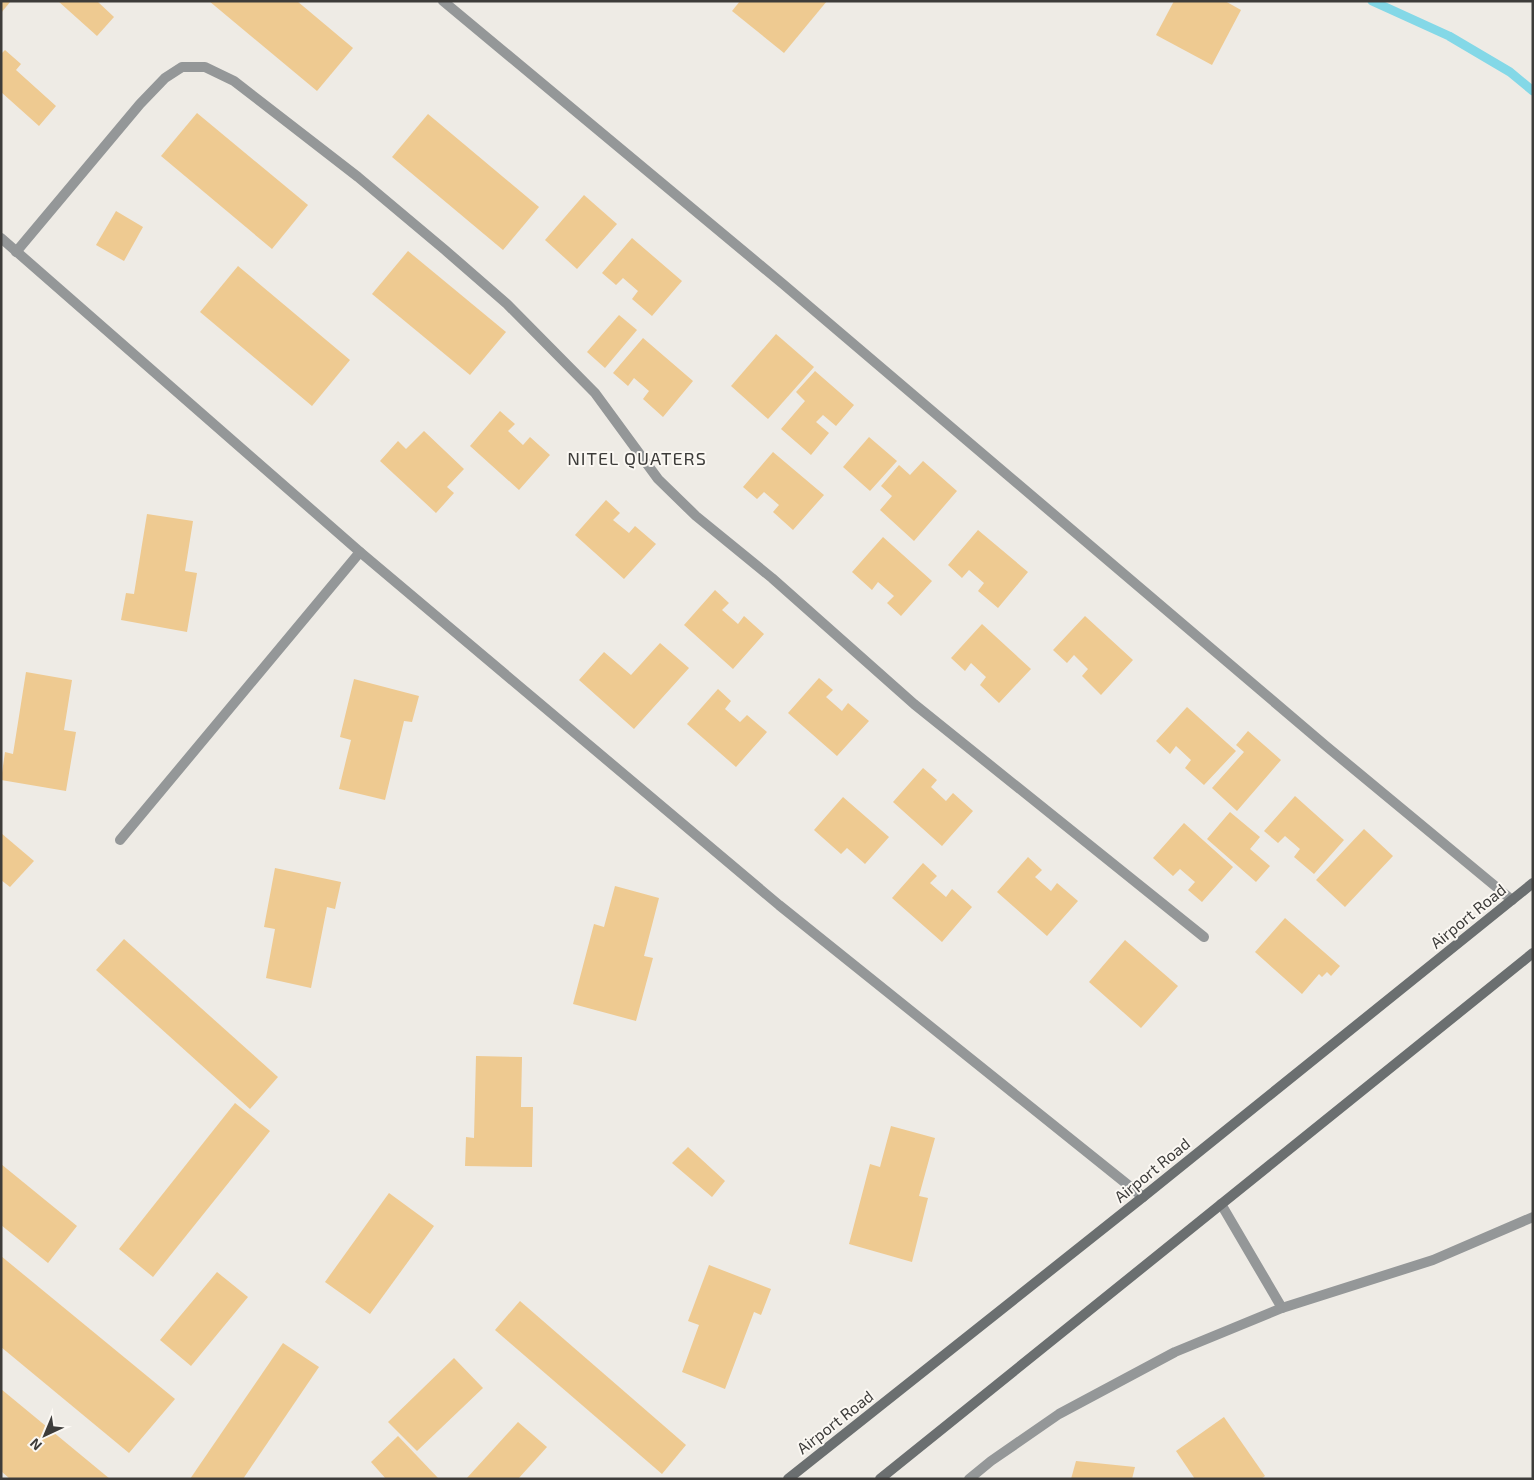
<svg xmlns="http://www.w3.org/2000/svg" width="1534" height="1480" viewBox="0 0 1534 1480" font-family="'Exo 2',sans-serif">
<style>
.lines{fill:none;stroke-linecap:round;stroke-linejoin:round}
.stream{stroke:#84d8e7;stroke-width:9}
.building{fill:#eeca91}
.lane{stroke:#949798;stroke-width:10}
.street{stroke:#949798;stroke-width:10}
.secondary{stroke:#6b6f70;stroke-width:10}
.labels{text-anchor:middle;stroke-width:4;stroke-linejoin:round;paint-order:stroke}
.street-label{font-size:16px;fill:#3d3c3a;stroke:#fbf8f3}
.neighbourhood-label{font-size:18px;letter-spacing:1px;fill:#3d3c3a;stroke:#fbf8f3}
</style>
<rect width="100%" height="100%" fill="#eeebe5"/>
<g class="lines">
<!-- stream -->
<polyline class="stream" points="1372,1 1449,36 1510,72 1533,91"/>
</g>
<!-- building -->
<g class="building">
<polygon points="1,1 11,1 1,13"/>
<polygon points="58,1 97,1 114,17 97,36"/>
<polygon points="209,1 297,1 353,48 317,91"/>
<polygon points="740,1 827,1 784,53 732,11"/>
<polygon points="1174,1 1225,1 1241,10 1212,65 1156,35"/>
<polygon points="5,50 21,64 16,70 56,106 39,126 1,92 1,54"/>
<polygon points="197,113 308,205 272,249 161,156"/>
<polygon points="428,114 539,207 503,250 392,157"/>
<polygon points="584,195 617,224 577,269 545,240"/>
<polygon points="116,211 143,227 124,261 96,245"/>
<polygon points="632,238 682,281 652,316 632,299 638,291 623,278 616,285 602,273"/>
<polygon points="408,251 506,332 470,375 372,294"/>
<polygon points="238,266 350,360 312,406 200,312"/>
<polygon points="619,315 637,330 605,368 587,352"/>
<polygon points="776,334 814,367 768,419 731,386"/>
<polygon points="643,338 693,381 663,417 643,399 649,391 634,378 628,386 613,373"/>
<polygon points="815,371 854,405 836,426 823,415 816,422 829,433 811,455 781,429 805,401 796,392"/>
<polygon points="500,411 515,424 508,431 523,445 530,437 550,455 519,490 470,446"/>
<polygon points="424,431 464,469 447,487 454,493 436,513 380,461 398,441 406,449"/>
<polygon points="869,437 897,461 870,491 843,467"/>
<polygon points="773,452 824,495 793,530 773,512 779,505 764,492 757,499 743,487"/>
<polygon points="923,461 957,491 914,541 880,510 892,496 881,486 899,465 910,475"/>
<polygon points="606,500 620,513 613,520 629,533 635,526 656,544 624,579 575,535"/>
<polygon points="147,514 193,521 185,571 197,573 187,632 121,620 126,593 134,594"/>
<polygon points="978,530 1028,572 998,608 978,591 984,583 969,570 962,578 948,565"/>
<polygon points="883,537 932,581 901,616 887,603 894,596 878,582 872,590 852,572"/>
<polygon points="715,590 729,603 722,610 738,624 744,616 764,634 733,669 684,625"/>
<polygon points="1085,616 1133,660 1101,695 1082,676 1088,669 1074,655 1067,663 1053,650"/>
<polygon points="982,624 1031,669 999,703 980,685 986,677 971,663 965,671 951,658"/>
<polygon points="660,643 689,668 634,729 579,680 604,652 631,675"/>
<polygon points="26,672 72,680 64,730 76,732 66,791 1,780 5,752 13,754"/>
<polygon points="819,678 833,690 826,697 842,711 848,703 869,721 837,756 788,713"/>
<polygon points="354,679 419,696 412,722 404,721 385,800 339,789 351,740 340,737"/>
<polygon points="718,689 731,701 725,709 740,722 747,715 767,732 736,767 687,724"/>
<polygon points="1187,707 1236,751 1204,785 1185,768 1191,760 1176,746 1170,754 1156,741"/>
<polygon points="1248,731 1281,760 1237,811 1212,788 1244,752 1236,745"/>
<polygon points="923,768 937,780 931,787 946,801 953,793 973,811 942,846 893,802"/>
<polygon points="1295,796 1344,840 1314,874 1294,857 1300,849 1285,836 1278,843 1264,831"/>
<polygon points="843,797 889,837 865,864 847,848 841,854 814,830"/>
<polygon points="1230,812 1260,837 1250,849 1270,866 1256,882 1207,839"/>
<polygon points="1184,823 1233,867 1202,902 1188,890 1195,882 1180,869 1173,876 1153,858"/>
<polygon points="1364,829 1393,856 1345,907 1316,880"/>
<polygon points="1,833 34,861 10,887 1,880"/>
<polygon points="1028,857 1042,870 1035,877 1051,891 1057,883 1078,901 1047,936 997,892"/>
<polygon points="923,863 937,876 930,883 946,897 952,889 972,907 942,942 892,898"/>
<polygon points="275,868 341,882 335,909 327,907 311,988 266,978 275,929 264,927"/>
<polygon points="615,886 659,898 644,956 653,958 636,1021 573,1004 594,924 604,927"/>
<polygon points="1285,918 1340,966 1331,976 1327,972 1322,977 1319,974 1302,994 1255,952"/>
<polygon points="124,939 278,1077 250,1109 96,970"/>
<polygon points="1125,940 1178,986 1141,1028 1089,982"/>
<polygon points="476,1056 522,1057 521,1107 533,1107 532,1167 465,1166 466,1137 474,1138"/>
<polygon points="235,1103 270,1131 153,1277 119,1249"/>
<polygon points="891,1126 935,1138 919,1196 928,1198 912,1262 849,1244 870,1164 880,1167"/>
<polygon points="688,1147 725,1181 712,1197 672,1163"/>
<polygon points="1,1164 77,1226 48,1263 1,1225"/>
<polygon points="389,1193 434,1226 370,1314 325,1282"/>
<polygon points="1,1256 175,1399 129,1453 1,1347"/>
<polygon points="709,1265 771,1289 761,1315 754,1312 725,1389 682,1372 699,1325 688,1321"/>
<polygon points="217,1272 248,1297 191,1366 160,1340"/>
<polygon points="520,1301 686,1445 662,1474 495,1330"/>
<polygon points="283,1343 319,1367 243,1479 190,1479"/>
<polygon points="454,1358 483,1388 417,1451 388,1422"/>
<polygon points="1,1389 110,1479 10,1479 1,1471"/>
<polygon points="1224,1417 1265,1476 1261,1479 1195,1479 1176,1451"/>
<polygon points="518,1422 547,1447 518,1479 466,1479"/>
<polygon points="398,1436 439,1479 386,1479 371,1462"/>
<polygon points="1076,1461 1135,1467 1132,1479 1071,1479"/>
</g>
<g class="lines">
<!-- lane -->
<polyline class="lane" points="120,840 360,552"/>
<!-- street -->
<g class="street">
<polyline points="443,1 783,284 1326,746 1512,900"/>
<polyline points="1,238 360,552 779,905 1143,1197"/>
<polyline points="16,252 140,104 165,78 182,67 205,67 234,81 358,177 445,250 507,304 595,393 658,479 696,516 772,578 914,704 1204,937"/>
<polyline points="1221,1204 1282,1308"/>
<polyline points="969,1479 991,1461 1059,1414 1175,1352 1282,1308 1433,1260 1533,1217"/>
</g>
<!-- secondary -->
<g class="secondary">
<polyline points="788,1479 1143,1197 1533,883"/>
<polyline points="880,1479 1533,953"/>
</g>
</g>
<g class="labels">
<!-- street labels -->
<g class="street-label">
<text transform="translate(1468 916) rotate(-39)" y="6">Airport Road</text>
<text transform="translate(1152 1170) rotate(-39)" y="6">Airport Road</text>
<text transform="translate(835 1422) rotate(-38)" y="6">Airport Road</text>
</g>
<!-- neighbourhood labels -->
<g class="neighbourhood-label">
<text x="637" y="465">NITEL QUATERS</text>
</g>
</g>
<!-- border -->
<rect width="1534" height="1480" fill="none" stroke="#3d3c3a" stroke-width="5"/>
<!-- north arrow -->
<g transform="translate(45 1435) rotate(224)" stroke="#fbf8f3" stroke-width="4" paint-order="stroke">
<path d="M0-4L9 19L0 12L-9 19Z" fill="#3d3c3a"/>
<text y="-8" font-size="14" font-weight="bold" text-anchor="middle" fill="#3d3c3a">N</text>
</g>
</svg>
